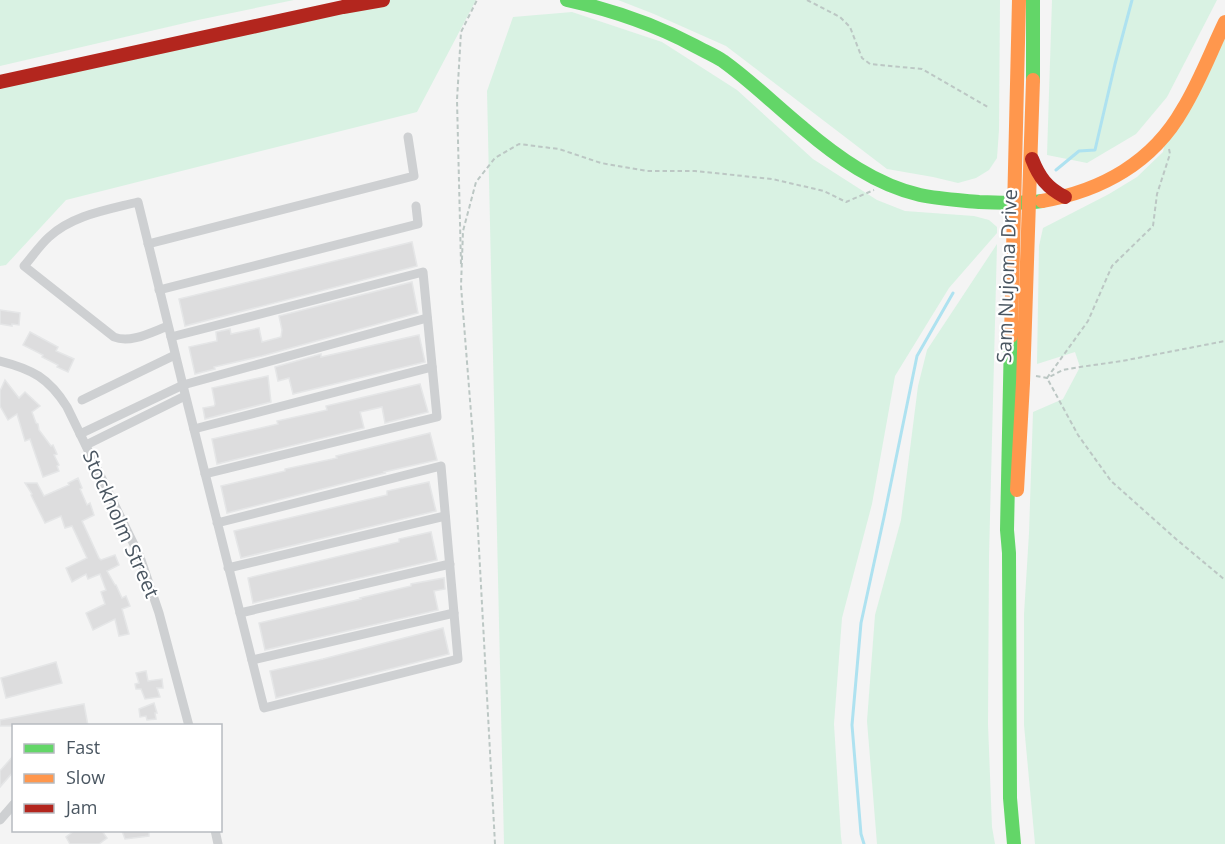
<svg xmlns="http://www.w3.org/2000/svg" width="1225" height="844" viewBox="0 0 1225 844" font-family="'Open Sans',sans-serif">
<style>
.green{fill:#d9f2e3}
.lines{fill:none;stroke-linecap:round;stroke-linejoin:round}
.stream{stroke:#aee2f0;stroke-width:3}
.building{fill:#ddddde;stroke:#e5e6e7;stroke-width:1.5}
.path{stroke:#bcc7c4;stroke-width:2;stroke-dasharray:4.5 3;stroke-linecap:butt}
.street{stroke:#ced0d2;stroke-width:9}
.fast{stroke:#63d668;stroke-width:14}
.slow{stroke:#ff974d;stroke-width:14}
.jam{stroke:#b3261e;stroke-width:14}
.labels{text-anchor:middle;stroke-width:4.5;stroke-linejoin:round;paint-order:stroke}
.street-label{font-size:20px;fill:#4a5661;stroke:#fff}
</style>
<rect width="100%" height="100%" fill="#f4f4f4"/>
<!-- green -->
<g class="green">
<polygon points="0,0 294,0 198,20 0,66"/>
<polygon points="383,0 476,0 417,112 66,200 6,265 0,266 0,82"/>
<polygon points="618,0 1000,0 999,130 997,158 989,170 976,178 958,183 933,177 887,169 726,46 654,14"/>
<polygon points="1052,0 1217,0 1167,97 1136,134 1087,163 1047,155"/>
<polygon points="572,12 662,42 737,90 813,159 877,200 905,211 974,216 989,220 997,227 997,233 949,288 895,376 872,504 842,618 834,724 841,837 842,844 504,844 487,91 513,17"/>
<polygon points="1225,23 1225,844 1035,844 1024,725 1024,614 1029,533 1033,412 1063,399 1080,367 1075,352 1037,364 1039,246 1043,228 1109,194 1137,177 1163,152 1166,136"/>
<polygon points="997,244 989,556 988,724 992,827 995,844 877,844 867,721 875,615 901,520 918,386 927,350"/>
</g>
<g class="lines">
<!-- stream -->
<g class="stream">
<polyline points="1056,170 1079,151 1095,150 1115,64 1132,0"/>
<polyline points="864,844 861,834 852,725 861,623 884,517 917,356 953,293"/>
</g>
</g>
<!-- building -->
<g class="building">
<polygon points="412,242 417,266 185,326 179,299"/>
<polygon points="412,282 418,313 262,356 214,367 215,369 195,374 189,347 217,341 216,332 230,329 231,334 259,328 262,342 281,337 282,330 279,316"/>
<polygon points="0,310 20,313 19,325 12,324 12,326 0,324"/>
<polygon points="30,332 58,347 56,351 74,359 68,372 57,367 58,365 42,357 43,355 23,345"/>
<polygon points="419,335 425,362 293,394 289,378 278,381 275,367 321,354 321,357"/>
<polygon points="268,376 271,402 205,419 203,408 214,406 215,404 212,388"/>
<polygon points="5,380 19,398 25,392 40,406 32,412 36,423 38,424 39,430 51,446 53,445 57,454 54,455 59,465 57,466 59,471 43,477 30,439 25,441 17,414 8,420 0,406 0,391"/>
<polygon points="420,384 428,412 385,423 382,407 360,412 364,428 217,464 212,439 278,424 277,421 327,410 326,406"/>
<polygon points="430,433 437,460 384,472 385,473 227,513 221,486 285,471 285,469 337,458 336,456"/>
<polygon points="78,478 82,488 80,489 87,505 90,503 94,515 82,521 99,558 101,560 115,555 119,565 107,571 115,585 116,585 122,598 126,596 130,606 122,609 129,634 119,636 115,619 93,630 86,613 105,604 101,592 106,590 100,574 88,579 86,574 72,582 66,568 87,558 72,526 65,528 61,516 45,523 31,495 32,494 25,483 37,483 44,496 69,485 68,483"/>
<polygon points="429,482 436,511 241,558 234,531 387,495 387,491"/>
<polygon points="431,532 437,560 253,603 248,578 399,542 399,539"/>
<polygon points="444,578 445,589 434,591 438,610 265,650 259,623 361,599 360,598 411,586 411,584"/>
<polygon points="443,628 449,654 276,698 270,671 323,659"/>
<polygon points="56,662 62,683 6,698 1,678"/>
<polygon points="146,671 148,681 162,679 163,688 157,688 160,697 145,699 141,689 136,689 135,684 139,683 136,673"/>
<polygon points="154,703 157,713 155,713 156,719 147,720 146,716 140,717 139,709"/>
<polygon points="84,704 88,726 0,726 0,720"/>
<polygon points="14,755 14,771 0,787 0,771"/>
<polygon points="74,831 102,831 107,838 99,844 70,844 66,837"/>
<polygon points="122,831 149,831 149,836 125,839"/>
</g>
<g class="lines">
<!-- path -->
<g class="path">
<polyline points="807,0 840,17 850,27 862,58 870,64 922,69 988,107"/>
<polyline points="1169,149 1170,154 1157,194 1153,226 1112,266 1088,321 1047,378 1078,435 1111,481 1176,539 1225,580"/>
<polyline points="461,264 457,100 461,32 477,0"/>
<polyline points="1036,376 1047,378 1063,370 1080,367 1122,361 1225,341"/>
<polyline points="495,844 473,438 461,286 463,231 476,182 495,158 519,144 559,149 601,163 647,171 695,171 772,179 824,191 846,202 874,190"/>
</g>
<!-- street -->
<g class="street">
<polyline points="148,244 414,176 408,137"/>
<polyline points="159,290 418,224 416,206"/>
<path d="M168,326c-16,6 -38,18 -54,11l-90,-71c8,-9 16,-21 25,-29 24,-22 58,-27 89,-35 41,169 83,337 126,506l194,-49 -17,-193 -224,57"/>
<polyline points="171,337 423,272 437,417 205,474"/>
<path d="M0,361c32,8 49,17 67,46l73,150 19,56 30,113"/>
<polyline points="82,400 175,355"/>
<polyline points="194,429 432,367"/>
<polyline points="80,434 183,385 427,318"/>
<polyline points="86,445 185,396"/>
<polyline points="228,568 445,516"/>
<polyline points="240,613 450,564"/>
<polyline points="252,660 454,613"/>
<polyline points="0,820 14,804"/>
<polyline points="215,830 218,844"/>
</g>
<!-- fast -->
<g class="fast">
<path d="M567,0c45,10 87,24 128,46 9,5 19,9 28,15 28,20 53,45 80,67 34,29 73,57 117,67 19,4 39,5 59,7 21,1 42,2 63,-1"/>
<polyline points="1033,0 1033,80"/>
<polyline points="1011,336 1007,530 1009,553 1010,798 1014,844"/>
</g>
<!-- slow -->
<g class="slow">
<path d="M1042,201c60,-10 111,-39 141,-92 17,-28 28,-58 42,-87"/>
<polyline points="1011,336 1019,0"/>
<polyline points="1017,490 1023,383 1033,80"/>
</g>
<!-- jam -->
<g class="jam">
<polyline points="0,82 343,7 383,0"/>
<path d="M1032,159c7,18 15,29 33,38"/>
</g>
</g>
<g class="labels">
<!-- street labels -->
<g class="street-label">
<text transform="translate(1007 276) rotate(-88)" y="7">Sam Nujoma Drive</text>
<text transform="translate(121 524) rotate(66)" y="7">Stockholm Street</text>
</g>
</g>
<!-- legend -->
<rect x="12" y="724" width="210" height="108" fill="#ffffff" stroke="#b7bbc0" stroke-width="1.5"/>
<rect x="24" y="744" width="30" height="9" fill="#63d668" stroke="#b7bbc0" stroke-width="1.5"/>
<text x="66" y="754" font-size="18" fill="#4a5661">Fast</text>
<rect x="24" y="774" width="30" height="9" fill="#ff974d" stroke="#b7bbc0" stroke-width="1.5"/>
<text x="66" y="784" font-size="18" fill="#4a5661">Slow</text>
<rect x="24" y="804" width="30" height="9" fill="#b3261e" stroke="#b7bbc0" stroke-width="1.5"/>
<text x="66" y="814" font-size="18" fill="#4a5661">Jam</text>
</svg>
